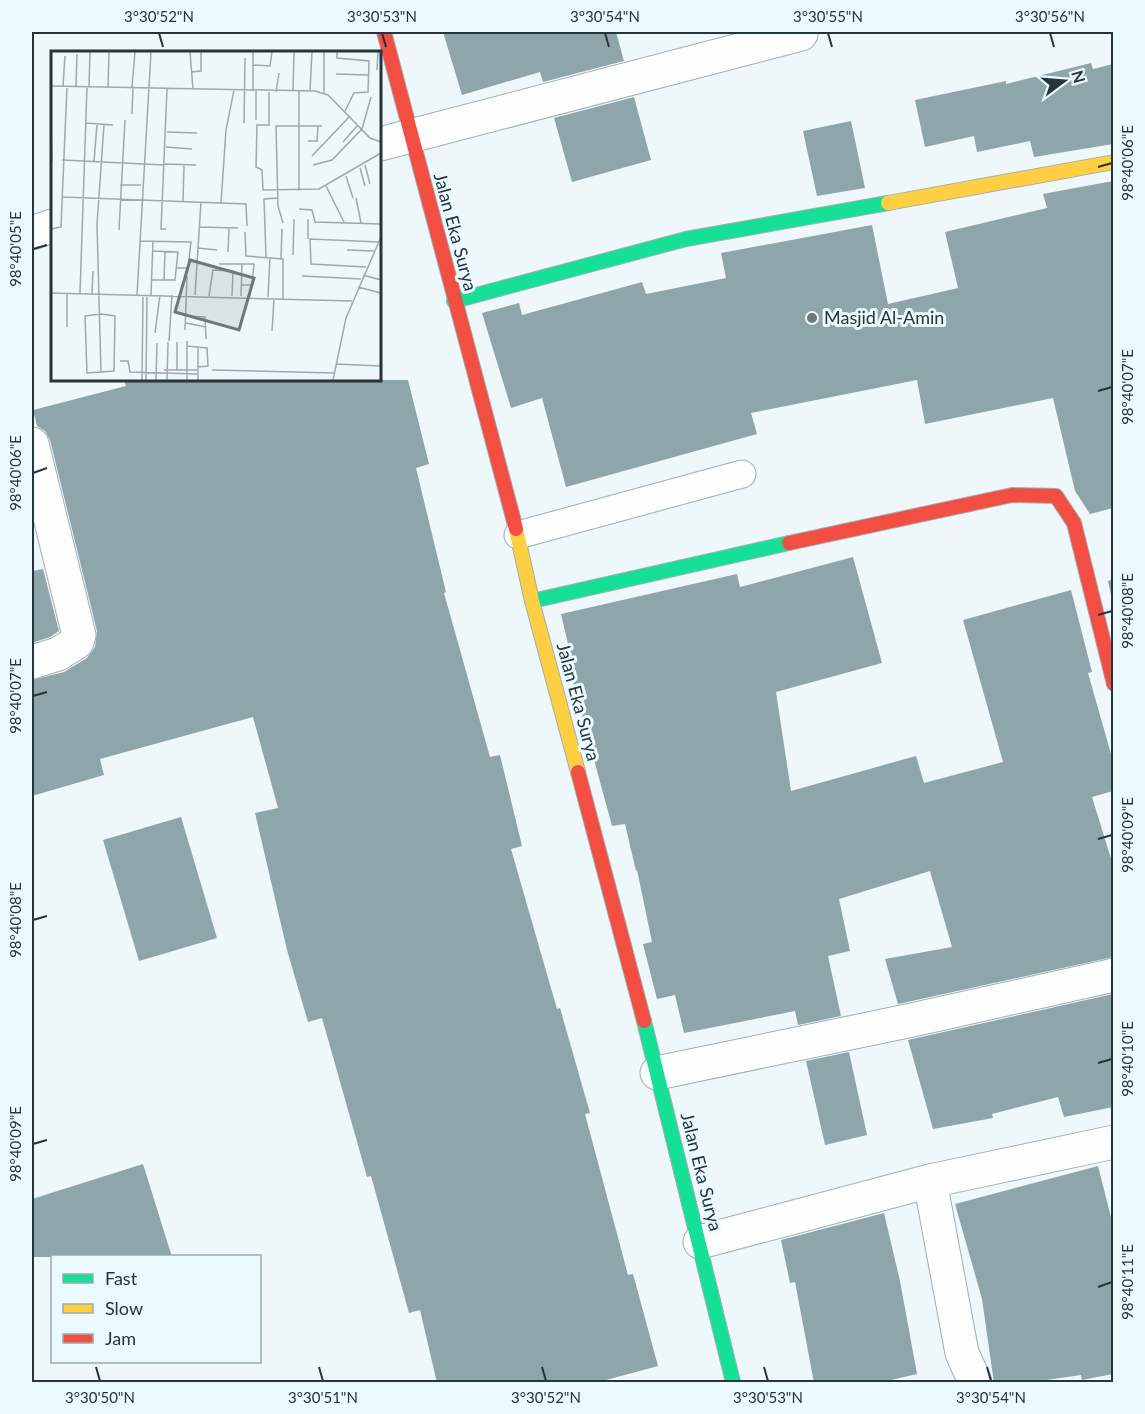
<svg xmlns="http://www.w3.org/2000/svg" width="1145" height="1414" viewBox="0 0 1145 1414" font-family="Lato,sans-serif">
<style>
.building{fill:#8ea6ab}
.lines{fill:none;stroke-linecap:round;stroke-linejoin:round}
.lane-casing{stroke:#a3aeb1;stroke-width:29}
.street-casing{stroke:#a3aeb1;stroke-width:35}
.fast-casing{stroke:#a3aeb1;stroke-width:16}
.slow-casing{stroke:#a3aeb1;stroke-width:16}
.jam-casing{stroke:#a3aeb1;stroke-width:16}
.lane{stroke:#fcfefe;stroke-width:27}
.street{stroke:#fcfefe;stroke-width:33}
.fast{stroke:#16e098;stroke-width:14}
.slow{stroke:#ffcf43;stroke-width:14}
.jam{stroke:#f24e42;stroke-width:14}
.ticks{fill:none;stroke:#253539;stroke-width:2}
.poi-dot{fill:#6b797d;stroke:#eafafe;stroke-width:2}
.labels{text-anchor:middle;stroke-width:6;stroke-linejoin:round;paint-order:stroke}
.street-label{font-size:18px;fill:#253539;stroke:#eafafe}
.poi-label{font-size:18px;fill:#253539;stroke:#eafafe;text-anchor:start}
.inset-road{fill:none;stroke:#9ea9ad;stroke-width:1.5}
.view{fill:#6b797d;fill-opacity:0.15;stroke:#6b797d;stroke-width:3}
.inset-edge{fill:none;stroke:#253539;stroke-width:3}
.neatline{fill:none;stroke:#253539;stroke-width:2}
.ticks-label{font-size:15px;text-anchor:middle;fill:#253539}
</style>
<rect width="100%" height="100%" fill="#eef7fa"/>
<!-- building -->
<g class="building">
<polygon points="443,32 616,32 624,61 543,82 540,72 462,95"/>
<polygon points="1091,63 1093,69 1113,64 1113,144 1034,157 1030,141 977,152 974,136 925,147 915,100 1006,81 1006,84"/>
<polygon points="634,97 651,160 572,182 554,118"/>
<polygon points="851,121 865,188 817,196 803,131"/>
<polygon points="1113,181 1113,508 1090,514 1075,491 1053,398 925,424 917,380 751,413 757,434 566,487 542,398 511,408 482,313 519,303 522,315 642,282 646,294 726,278 721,253 872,225 888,304 958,288 945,232 1047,208 1043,194"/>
<polygon points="124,380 408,380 429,464 416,468 446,592 444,593 490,757 500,755 522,846 511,849 557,1009 560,1008 590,1113 585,1114 628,1275 633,1274 658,1366 595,1383 437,1383 420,1310 409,1313 371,1176 367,1177 322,1018 308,1022 287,950 255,813 278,808 253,717 100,759 104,775 32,796 32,680 64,672 87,658 95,647 97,631 50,440 45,431 37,426 33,410 126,386"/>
<polygon points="853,557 882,663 776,692 791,791 916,756 924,783 1003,762 963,620 1071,590 1092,672 1088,673 1113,761 1113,791 1092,797 1113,865 1113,957 898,1004 885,959 952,947 930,871 839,899 850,951 828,956 841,1016 798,1025 795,1011 684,1033 675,995 657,999 643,944 652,942 637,870 636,871 625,824 612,826 571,675 575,674 561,614 737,574 740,587"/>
<polygon points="43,569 59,631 50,637 32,643 32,571"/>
<polygon points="1113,579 1113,604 1108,581"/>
<polygon points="181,817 217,938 139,961 103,840"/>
<polygon points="1113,994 1113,1107 1064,1117 1058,1097 992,1114 993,1118 933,1129 908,1040"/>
<polygon points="849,1052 867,1135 825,1145 806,1061"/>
<polygon points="143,1164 172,1257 32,1257 32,1199"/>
<polygon points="1098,1166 1113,1225 1113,1374 1082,1380 1081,1375 1026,1383 994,1383 982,1299 955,1204"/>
<polygon points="884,1213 900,1281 917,1374 878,1383 814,1383 795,1282 790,1283 781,1240"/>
</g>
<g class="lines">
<!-- lane casing -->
<g class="lane-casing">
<polyline id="lane" points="518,535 742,474"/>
</g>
<!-- street casing -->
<g class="street-casing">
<g id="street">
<polyline points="380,144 801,34"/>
<polyline points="32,233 52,226"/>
<polyline points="32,444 79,635 77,642 58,654 32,662"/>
<polyline points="657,1073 912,1020 1114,975"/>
<polyline points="930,1181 962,1353 975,1382"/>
<polyline points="700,1242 930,1181 1114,1142"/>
</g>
</g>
<!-- fast casing -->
<g class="fast-casing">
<g id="fast">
<polyline points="454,301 686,239 888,203"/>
<polyline points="532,601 789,543"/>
<polyline points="644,1021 733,1382"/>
</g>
</g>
<!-- slow casing -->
<g class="slow-casing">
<g id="slow">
<polyline points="888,203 1114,162"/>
<polyline points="516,529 532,601 578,772"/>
</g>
</g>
<!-- jam casing -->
<g class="jam-casing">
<g id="jam">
<polyline points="384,32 516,529"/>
<polyline points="789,543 1012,495 1056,496 1074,523 1114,684"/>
<polyline points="578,772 644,1021"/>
</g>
</g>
<!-- lane -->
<use href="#lane" class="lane"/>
<!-- street -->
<use href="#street" class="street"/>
<!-- fast -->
<use href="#fast" class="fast"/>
<!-- slow -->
<use href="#slow" class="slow"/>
<!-- jam -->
<use href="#jam" class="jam"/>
</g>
<!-- ticks -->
<path class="ticks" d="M159,33l4,14M382,33l4,14M605,33l4,14M828,33l4,14M1050,33l4,14M1098,167l14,-4M33,249l14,-4M1098,391l14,-4M33,473l14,-5M1098,615l14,-4M33,696l14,-4M1098,839l14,-4M33,920l14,-4M1098,1063l14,-4M33,1144l14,-4M1098,1287l14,-5M96,1367l4,14M319,1367l4,14M542,1367l4,14M764,1367l4,14M987,1367l4,14"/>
<!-- markers -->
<circle class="poi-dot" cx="812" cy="318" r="6"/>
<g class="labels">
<!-- street labels -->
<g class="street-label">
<text transform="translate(455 232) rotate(75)" y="6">Jalan Eka Surya</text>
<text transform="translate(578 702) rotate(75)" y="6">Jalan Eka Surya</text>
<text transform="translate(701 1172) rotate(76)" y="6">Jalan Eka Surya</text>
</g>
<!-- poi labels -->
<g class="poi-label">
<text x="824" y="324">Masjid Al-Amin</text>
</g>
</g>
<!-- overview -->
<g transform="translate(51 51)">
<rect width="330" height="330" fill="#eef7fa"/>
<path class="inset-road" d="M139,1l3,37M202,1v39M286,1v6l32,3 -1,31 -14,1 -9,18M202,14l17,1 2,-14M326,19l1,-18M141,21l9,-1v-19M285,23l32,1M0,35l264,5 13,4 42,43 11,4M12,35l2,-30M25,35l1,-32M38,35l1,-34M57,36l1,-35M81,36l3,-35M259,39l2,-38M205,40v29M242,40l1,-39M218,41v33h-12l-1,42 6,3 1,20 56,-1 62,-36M225,41l3,-19M273,42v-41M81,63l1,-26M35,72l27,2M193,72l1,-65M0,77l1,33M116,81l30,1M257,90h9l1,-15M292,91l15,-17M115,96l26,2M261,105l38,-40M11,109l102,5M43,111l3,-38M113,113l32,1M262,114l19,-5 30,-31 9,-32M314,114l5,19M309,117l5,18M295,125l7,22M69,134h21M275,135l18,36M248,140v-100M11,146l184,7 1,22M305,147l5,25M132,150l1,-36M170,152l5,-73 8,-40M248,158l13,1 3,12 66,2M232,172l-5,-17 -2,-80h46M149,176l38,1M0,178l10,-2 6,-141M115,178h-5l6,-140M68,179l6,-110M194,181l1,24 37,3v40M257,188v-20M89,190l51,1 -3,26h-11M147,197l19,2M296,199l27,1M177,201l1,-24M242,204l1,-36M215,206l-2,-58 14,-1M230,207l1,-29M168,213h35l-2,21h-11M315,216l-55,-3 -1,-25 69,3M312,224l18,5M251,225l59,3M101,229h23l3,-28 -25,-1M113,229l1,-28M307,236l23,6M0,242l301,8M29,242l7,-206M41,243l1,-23M86,244l14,-243M100,244l2,-54M144,244l6,-93M158,245l4,-26 20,1 -1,25M190,245l1,-32M217,246l2,-40M50,263l14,2 -1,55 -27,2 -2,-57zM135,265l19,1 1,22M135,272l20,4M16,276v-33M134,279l2,-54M221,280l2,-32M104,282l5,-38M118,290l3,-46M136,295l20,2 1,18 -11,1M69,310h8l2,11 67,2M285,313l45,2M113,319h33M126,319v-28M161,319l122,3M50,322l-4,-149 7,-99M91,329l1,-85M95,329l1,-85M105,329l1,-37M116,329l1,-38M136,329v-39M147,329v-34M282,329l13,-62 35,-81"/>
<path class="view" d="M139,209l64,18 -15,52 -64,-18z"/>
<rect width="330" height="330" class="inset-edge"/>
</g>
<!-- border -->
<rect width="1145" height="1414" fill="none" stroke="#eafafe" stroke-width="66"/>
<!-- legend -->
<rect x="51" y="1255" width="210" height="108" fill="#eafafe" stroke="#9babaf" stroke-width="1.5"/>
<rect x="63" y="1274" width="30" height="9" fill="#16e098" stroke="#9babaf" stroke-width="1.5"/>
<text x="105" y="1285" font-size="18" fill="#253539">Fast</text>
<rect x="63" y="1304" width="30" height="9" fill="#ffcf43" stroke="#9babaf" stroke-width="1.5"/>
<text x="105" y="1315" font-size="18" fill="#253539">Slow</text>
<rect x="63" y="1334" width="30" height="9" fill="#f24e42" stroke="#9babaf" stroke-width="1.5"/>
<text x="105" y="1345" font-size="18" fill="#253539">Jam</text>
<!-- north arrow -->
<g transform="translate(1064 81) rotate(74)" stroke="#eafafe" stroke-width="4.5" paint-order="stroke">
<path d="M0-4.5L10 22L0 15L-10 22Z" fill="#253539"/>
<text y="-9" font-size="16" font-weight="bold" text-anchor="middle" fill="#253539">N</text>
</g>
<rect x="33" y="33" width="1079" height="1348" class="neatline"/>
<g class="ticks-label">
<text x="159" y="22">3°30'52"N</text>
<text x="382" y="22">3°30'53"N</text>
<text x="605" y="22">3°30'54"N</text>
<text x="828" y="22">3°30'55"N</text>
<text x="1050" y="22">3°30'56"N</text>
<text transform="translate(1128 163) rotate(-90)" y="5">98°40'06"E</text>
<text transform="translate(16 249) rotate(-90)" y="5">98°40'05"E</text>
<text transform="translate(1128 387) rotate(-90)" y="5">98°40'07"E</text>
<text transform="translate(16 473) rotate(-90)" y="5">98°40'06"E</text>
<text transform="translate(1128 611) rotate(-90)" y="5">98°40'08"E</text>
<text transform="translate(16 696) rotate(-90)" y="5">98°40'07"E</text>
<text transform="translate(1128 835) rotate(-90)" y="5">98°40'09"E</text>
<text transform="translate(16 920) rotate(-90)" y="5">98°40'08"E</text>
<text transform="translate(1128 1059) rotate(-90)" y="5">98°40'10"E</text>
<text transform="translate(16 1144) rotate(-90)" y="5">98°40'09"E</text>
<text transform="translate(1128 1282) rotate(-90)" y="5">98°40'11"E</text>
<text x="100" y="1403">3°30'50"N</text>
<text x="323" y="1403">3°30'51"N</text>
<text x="546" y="1403">3°30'52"N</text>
<text x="768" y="1403">3°30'53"N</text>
<text x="991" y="1403">3°30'54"N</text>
</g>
</svg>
